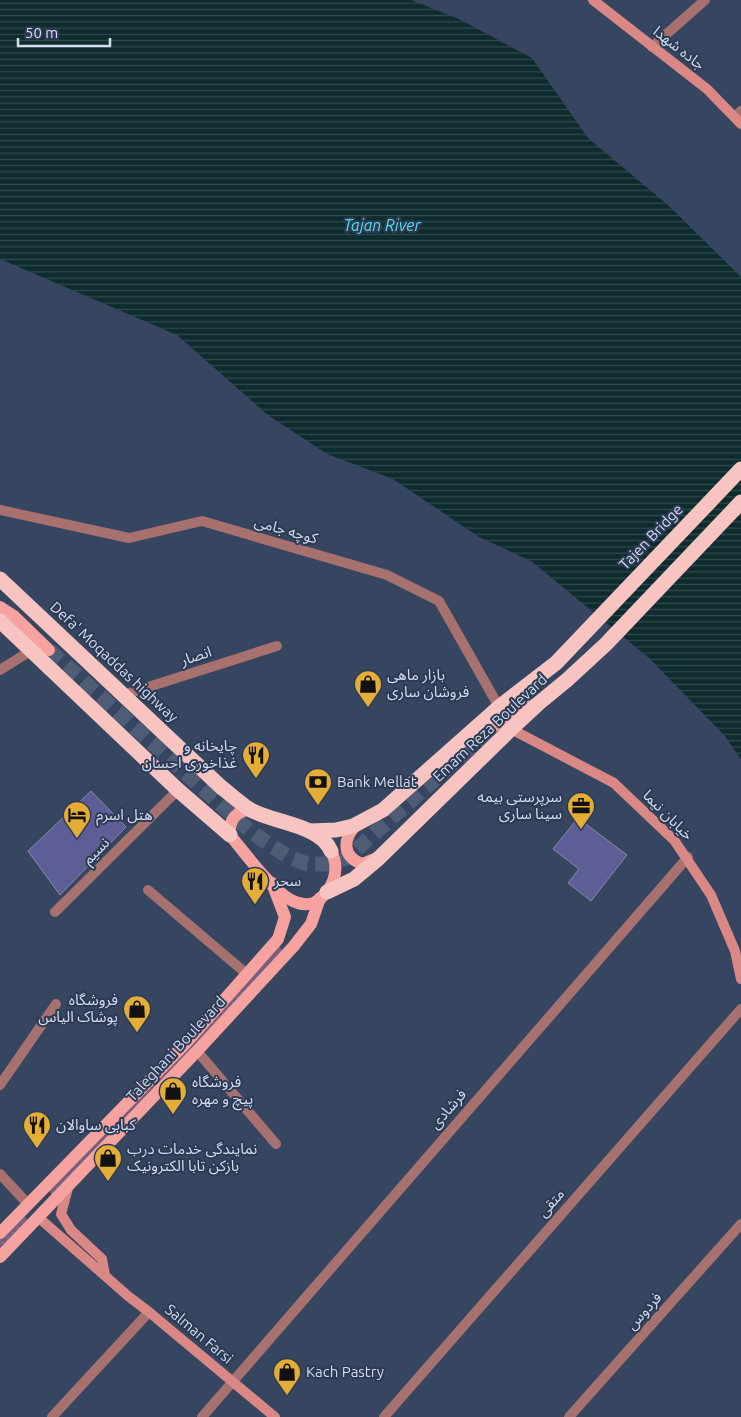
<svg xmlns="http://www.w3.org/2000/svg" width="741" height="1417" viewBox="0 0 741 1417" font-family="Ubuntu,'Noto Sans Arabic',sans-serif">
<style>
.grass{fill:url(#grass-dots)}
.water{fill:url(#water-rules)}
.building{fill:#5e5e96;stroke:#8789ab}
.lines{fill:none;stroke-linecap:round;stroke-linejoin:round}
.highway-tunnel{stroke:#4e5c76;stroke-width:15;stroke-dasharray:15 8;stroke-linecap:butt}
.street{stroke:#a6716f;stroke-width:10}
.secondary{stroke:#da8885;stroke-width:10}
.primary{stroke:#f6a29e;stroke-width:12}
.highway{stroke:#f8c4c1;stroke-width:15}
.labels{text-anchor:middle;stroke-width:4;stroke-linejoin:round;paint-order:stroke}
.street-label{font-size:15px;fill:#d5def0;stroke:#2c3a55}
.poi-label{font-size:15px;fill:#d5def0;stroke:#2c3a55;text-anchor:start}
.water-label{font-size:16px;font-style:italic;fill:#51dde8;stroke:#2c3a55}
</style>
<defs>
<pattern id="grass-dots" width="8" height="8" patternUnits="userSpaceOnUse" patternTransform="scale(1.25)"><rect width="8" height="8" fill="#785d7c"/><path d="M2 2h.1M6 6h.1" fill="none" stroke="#8a748f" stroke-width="1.8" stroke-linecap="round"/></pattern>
<pattern id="water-rules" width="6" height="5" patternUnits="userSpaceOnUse" patternTransform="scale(1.25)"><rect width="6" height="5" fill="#0e2c2e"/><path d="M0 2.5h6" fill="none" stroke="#304a4d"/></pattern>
</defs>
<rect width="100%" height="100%" fill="#364560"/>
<!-- grass -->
<g class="grass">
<polygon points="279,946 283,951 52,1195 48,1189"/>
<polygon points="25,1216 28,1221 0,1253 0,1237"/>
</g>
<!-- water -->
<polygon class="water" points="0,0 411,0 459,19 532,58 588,138 669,206 741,277 741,759 724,735 649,658 531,561 479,537 393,479 327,454 268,415 177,335 0,259"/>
<!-- building -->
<g class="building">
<polygon points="91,791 126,827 60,895 28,851"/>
<polygon points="578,818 627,855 591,901 568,883 579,869 553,849"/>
</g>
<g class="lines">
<!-- highway-tunnel -->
<polyline class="highway-tunnel" points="49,650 250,831 270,845 289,857 307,864 326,864 347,858 493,727"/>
<!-- street -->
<g class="street">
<polyline points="652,47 705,0"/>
<polyline points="735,117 741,111"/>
<polyline points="0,510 129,538 202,521 387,575 439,601 499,707"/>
<polyline points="0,670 32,650"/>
<polyline points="123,695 277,646"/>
<polyline points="148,890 248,975"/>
<polyline points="55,912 178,790"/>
<polyline points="197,1051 276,1144"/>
<polyline points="0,1085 56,1004"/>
<polyline points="0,1174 28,1204"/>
<polyline points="52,1417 149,1312"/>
<polyline points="202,1417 688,857"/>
<polyline points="384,1417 741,1009"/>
<polyline points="569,1417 741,1224"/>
</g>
<!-- secondary -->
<g class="secondary">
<polyline points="593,0 707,89 741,124"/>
<polyline points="511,729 614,783 674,840 711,895 735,951 741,979"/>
<polyline points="68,1188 61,1214 71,1230 102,1259 105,1275"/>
<polyline points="38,1217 128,1296 149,1312 275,1417"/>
</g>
<!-- primary -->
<g class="primary">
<polyline points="0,607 14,616 49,650"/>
<polyline points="493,727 522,709 534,705"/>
<path d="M250,809c-15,3 -21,11 -20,26 14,17 43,56 61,65 7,4 16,5 23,3 19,-11 27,-33 17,-52"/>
<path d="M357,824c-14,14 -16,32 5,40l15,-6"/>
<polyline points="0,1233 185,1044 278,939 285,917 272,883"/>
<polyline points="0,1257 197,1051 293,947 311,924 320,898"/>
</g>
<!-- highway -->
<g class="highway">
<path d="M0,579l221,208c9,7 18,15 28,22 23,14 71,15 82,42"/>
<polyline points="0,621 178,790 230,835"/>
<polyline points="310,831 336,830 353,826 383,810 499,707 556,663 741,469"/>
<polyline points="327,892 354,879 378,859 511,729 539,703 567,680 606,644 741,502"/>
</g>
</g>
<!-- icons -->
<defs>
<g id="shop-pin" transform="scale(1.4375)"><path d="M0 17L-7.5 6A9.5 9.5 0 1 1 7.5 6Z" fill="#e4ad35" stroke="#2c3a55"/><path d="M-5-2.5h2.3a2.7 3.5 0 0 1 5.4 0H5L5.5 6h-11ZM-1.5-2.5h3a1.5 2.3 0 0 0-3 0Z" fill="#111"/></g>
<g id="restaurant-pin" transform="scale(1.4375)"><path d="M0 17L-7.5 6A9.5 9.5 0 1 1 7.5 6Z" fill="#e4ad35" stroke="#2c3a55"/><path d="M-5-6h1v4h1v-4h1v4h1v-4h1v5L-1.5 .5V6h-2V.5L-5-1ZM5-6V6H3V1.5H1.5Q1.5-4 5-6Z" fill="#111"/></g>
<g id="bank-pin" transform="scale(1.4375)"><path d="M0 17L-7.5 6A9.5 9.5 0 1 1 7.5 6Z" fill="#e4ad35" stroke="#2c3a55"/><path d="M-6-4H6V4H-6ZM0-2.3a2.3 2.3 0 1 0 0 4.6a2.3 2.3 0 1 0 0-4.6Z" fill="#111"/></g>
<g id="office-pin" transform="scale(1.4375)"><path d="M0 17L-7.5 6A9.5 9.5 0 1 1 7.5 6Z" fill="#e4ad35" stroke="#2c3a55"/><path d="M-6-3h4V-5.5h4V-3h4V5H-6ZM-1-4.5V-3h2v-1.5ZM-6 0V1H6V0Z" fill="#111"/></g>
<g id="hotel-pin" transform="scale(1.4375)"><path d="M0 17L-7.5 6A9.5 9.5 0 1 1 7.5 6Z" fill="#e4ad35" stroke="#2c3a55"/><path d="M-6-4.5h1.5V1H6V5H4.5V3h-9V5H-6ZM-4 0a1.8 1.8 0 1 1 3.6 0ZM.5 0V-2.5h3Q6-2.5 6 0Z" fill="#111"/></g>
</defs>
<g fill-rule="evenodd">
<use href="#shop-pin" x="368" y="684"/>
<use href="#restaurant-pin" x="256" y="755"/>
<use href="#bank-pin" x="318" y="782"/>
<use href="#office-pin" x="581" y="806"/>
<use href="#hotel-pin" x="77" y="815"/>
<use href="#restaurant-pin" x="255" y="881"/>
<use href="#shop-pin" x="137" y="1009"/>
<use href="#shop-pin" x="173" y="1091"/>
<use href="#restaurant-pin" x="37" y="1125"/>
<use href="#shop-pin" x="108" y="1158"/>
<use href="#shop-pin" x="287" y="1372"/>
</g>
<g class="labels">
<!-- street labels -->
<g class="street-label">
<text transform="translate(679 48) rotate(38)" y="5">جاده شهدا</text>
<text transform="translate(286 530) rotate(16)" y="5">کوچه جامی</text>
<text transform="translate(651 537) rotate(-46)" y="5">Tajen Bridge</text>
<text transform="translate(196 656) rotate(-18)" y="5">انصار</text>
<text transform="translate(114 662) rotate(43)" y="5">Defa' Moqaddas highway</text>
<text transform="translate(490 728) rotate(-43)" y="5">Emam Reza Boulevard</text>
<text transform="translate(668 815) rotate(45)" y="5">خیابان نیما</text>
<text transform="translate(96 851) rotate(-45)" y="5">نسیم</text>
<text transform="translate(176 1049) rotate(-47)" y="5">Taleghani Boulevard</text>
<text transform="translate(448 1109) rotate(-49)" y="5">فرشادی</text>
<text transform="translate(551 1203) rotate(-49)" y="5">متقی</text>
<text transform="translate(644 1311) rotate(-48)" y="5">فردوس</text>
<text transform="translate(199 1334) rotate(40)" y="5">Salman Farsi</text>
</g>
<!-- poi labels -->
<g class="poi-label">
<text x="387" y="680">بازار ماهی<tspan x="387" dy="17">فروشان ساری</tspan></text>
<text x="237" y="751" text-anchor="end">چایخانه و<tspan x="237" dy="17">غذاخوری احسان</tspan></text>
<text x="337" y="787">Bank Mellat</text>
<text x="562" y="802" text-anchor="end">سرپرستی بیمه<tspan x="562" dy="17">سینا ساری</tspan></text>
<text x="96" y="820">هتل اسرم</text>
<text x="274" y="886">سحر</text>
<text x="118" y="1005" text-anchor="end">فروشگاه<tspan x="118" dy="17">پوشاک الیاس</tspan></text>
<text x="192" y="1087">فروشگاه<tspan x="192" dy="17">پیچ و مهره</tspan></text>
<text x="56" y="1130">کبابی ساوالان</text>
<text x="127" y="1154">نمایندگی خدمات درب<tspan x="127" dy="17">بازکن تابا الکترونیک</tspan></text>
<text x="306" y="1377">Kach Pastry</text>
</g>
<!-- water labels -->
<g class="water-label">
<text x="382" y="231">Tajan River</text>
</g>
</g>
<!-- scale -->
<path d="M18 38v8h92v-8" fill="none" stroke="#d5def0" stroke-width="2.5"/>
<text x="25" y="38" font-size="15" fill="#d5def0" stroke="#2c3a55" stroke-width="4" paint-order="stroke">50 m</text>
</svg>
